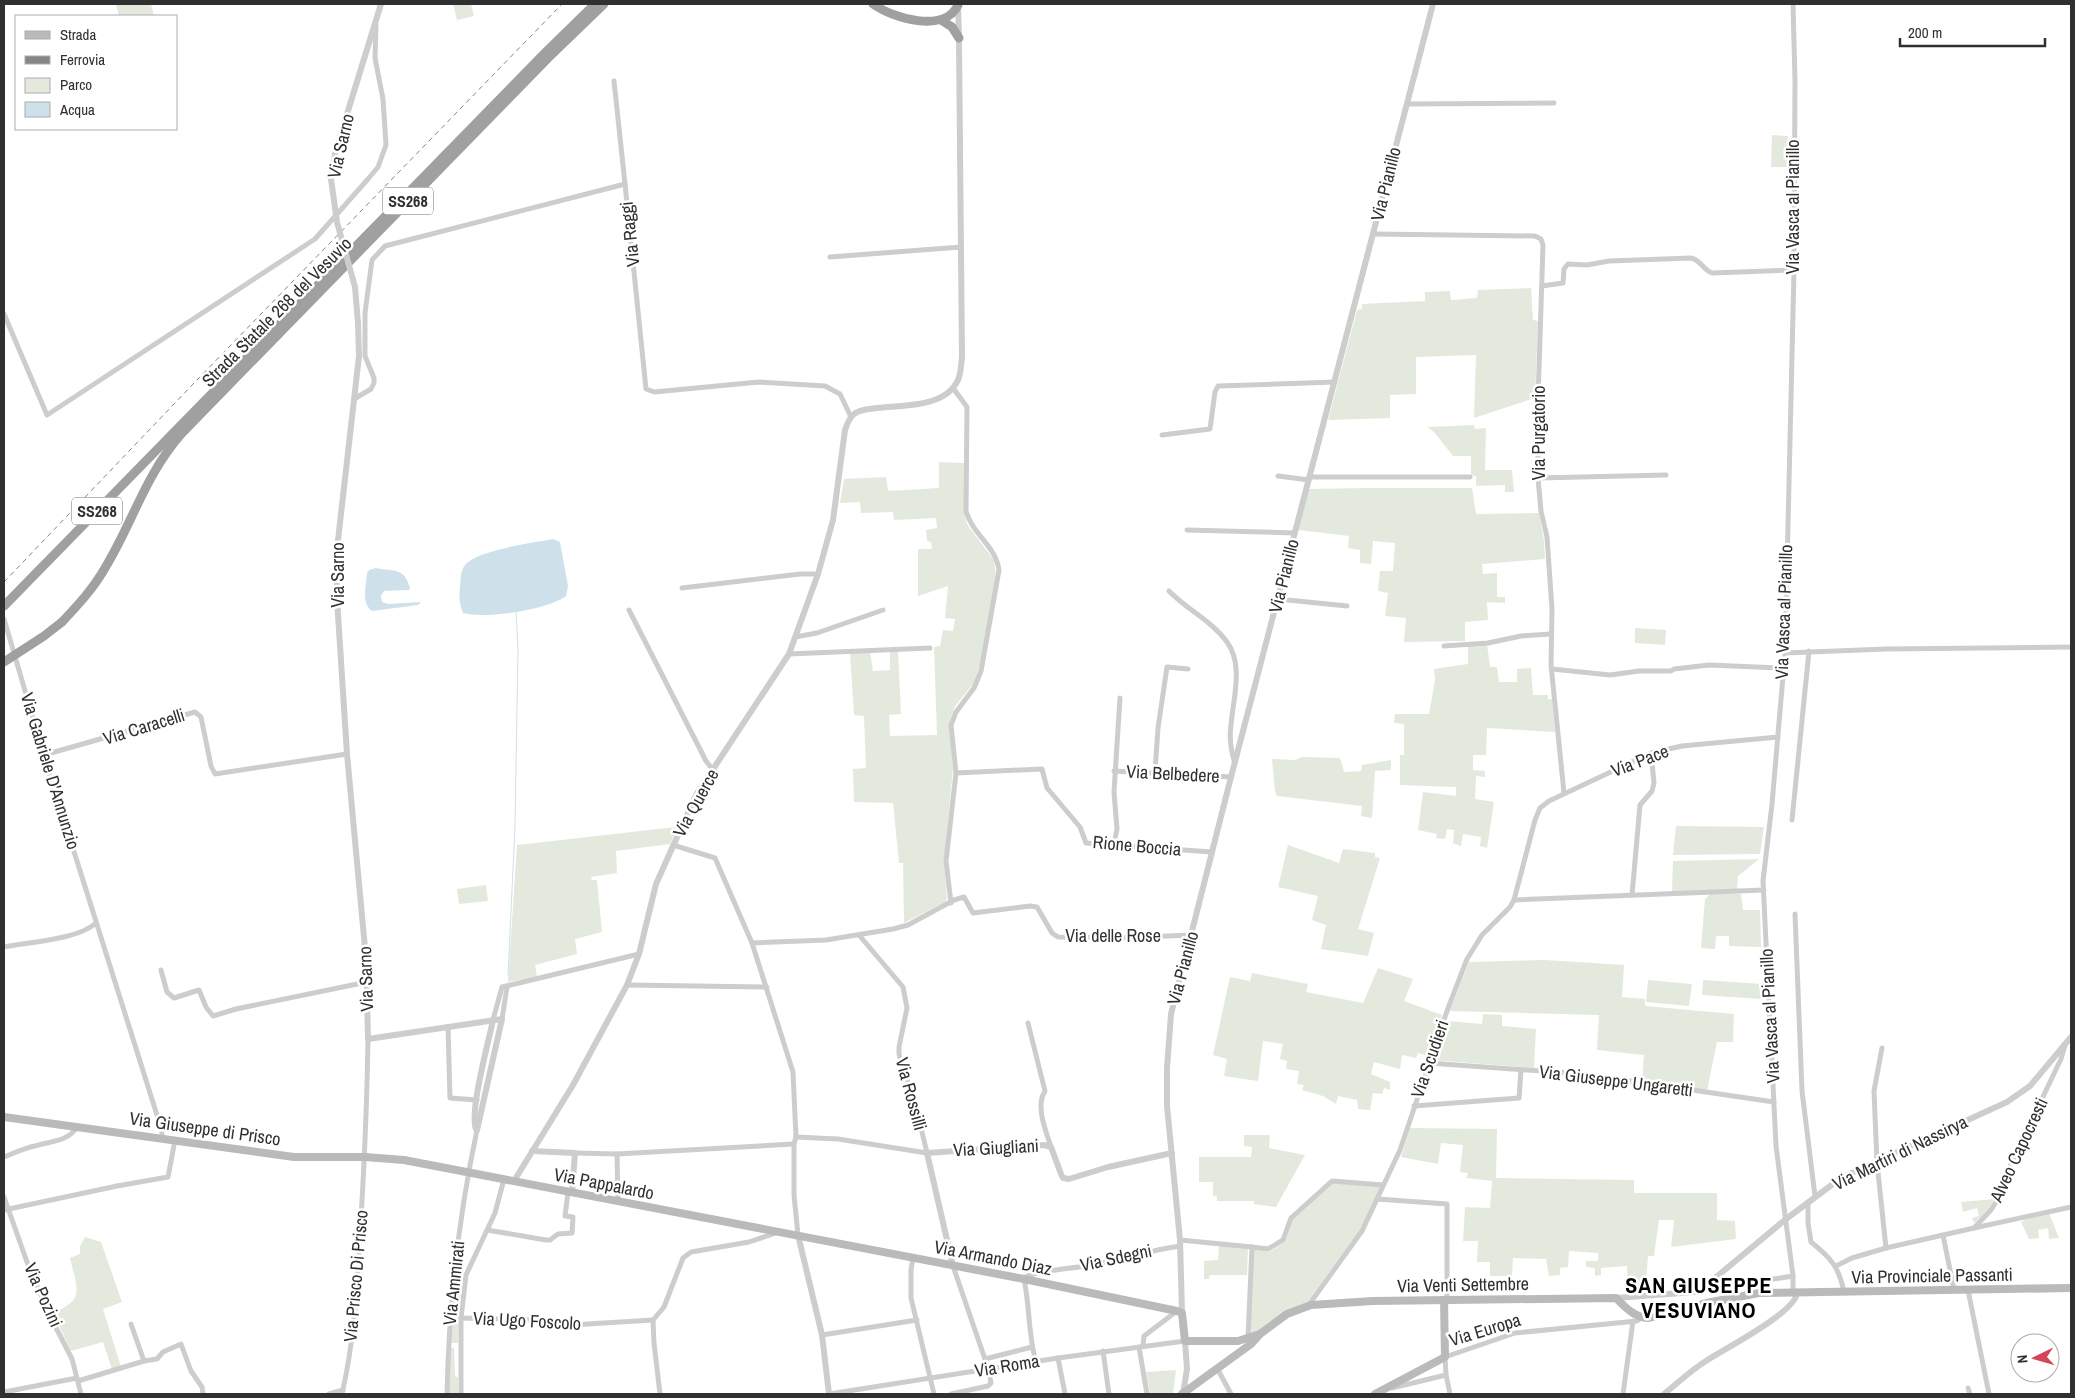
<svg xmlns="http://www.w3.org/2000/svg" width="2075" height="1398" viewBox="0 0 2075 1398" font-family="'Archivo Narrow',sans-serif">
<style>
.green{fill:#e4e9dd}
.water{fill:#cee1ea}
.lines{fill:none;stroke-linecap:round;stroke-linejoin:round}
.stream{stroke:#cee1ea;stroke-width:1}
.minor{stroke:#cdcdcd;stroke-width:5}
.tertiary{stroke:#cdcdcd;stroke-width:6}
.secondary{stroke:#bababa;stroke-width:8}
.trunk{stroke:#a0a0a0;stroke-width:9}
.rail{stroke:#858585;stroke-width:1;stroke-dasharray:5 4;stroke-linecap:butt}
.tertiary-bridge{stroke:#cdcdcd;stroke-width:6}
.trunk-bridge{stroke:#a0a0a0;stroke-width:9}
.labels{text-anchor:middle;stroke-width:5;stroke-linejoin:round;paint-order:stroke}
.shield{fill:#fff;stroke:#6e6e6e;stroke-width:1}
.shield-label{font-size:16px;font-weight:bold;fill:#303030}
.street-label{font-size:18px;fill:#303030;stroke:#fff}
.district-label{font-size:22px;font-weight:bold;letter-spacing:1px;fill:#000;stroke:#fff}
</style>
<rect width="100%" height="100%" fill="#fff"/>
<!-- green -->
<g class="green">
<polygon points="122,4 151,4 154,16 119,16 116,5"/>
<polygon points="453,4 471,4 474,16 457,20"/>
<polygon points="1772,135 1788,136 1787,167 1771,167"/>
<polygon points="1531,288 1533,320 1538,321 1535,398 1474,418 1476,355 1416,357 1416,394 1390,395 1390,418 1328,420 1357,310 1362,309 1362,304 1425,301 1425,292 1450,291 1451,300 1477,298 1478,290"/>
<polygon points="1474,425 1475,429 1486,428 1485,470 1512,470 1514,492 1505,492 1505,485 1476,486 1476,476 1471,475 1471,456 1453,456 1434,432 1427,427"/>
<polygon points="939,462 964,463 965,518 968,526 994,560 996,577 980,664 974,683 955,706 949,723 953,769 944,861 947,899 945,902 904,923 903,863 899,863 893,803 854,802 853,769 866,768 864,716 854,715 850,653 870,651 873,671 890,670 890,652 898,651 901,714 889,715 890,736 937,735 934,647 940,646 943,630 953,631 955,619 945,618 948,586 918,596 918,549 932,549 931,542 927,541 926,530 937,528 936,518 894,520 893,512 861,513 860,502 840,503 844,479 886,477 888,491 939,488"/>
<polygon points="1367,488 1472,488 1476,514 1539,513 1544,541 1545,559 1482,564 1483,574 1497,573 1497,597 1505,597 1505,603 1487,602 1488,620 1465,622 1465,641 1404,642 1406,618 1385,616 1388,593 1378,591 1380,571 1393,571 1395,543 1373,541 1371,564 1360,563 1360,550 1348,548 1349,536 1298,530 1309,489"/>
<polygon points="1635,628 1666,630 1665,645 1635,643"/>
<polygon points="1487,644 1490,667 1497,667 1499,682 1517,682 1517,669 1531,668 1533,695 1548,695 1548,699 1552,699 1555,732 1487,728 1486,755 1473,755 1473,770 1485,771 1485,777 1476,776 1475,799 1494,802 1487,848 1480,846 1481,837 1463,834 1461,846 1453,843 1454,830 1447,829 1445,839 1436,838 1437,834 1418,830 1423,792 1456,796 1456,787 1400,785 1400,755 1404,755 1404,724 1394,723 1395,714 1429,714 1435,680 1434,669 1468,664 1468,645"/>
<polygon points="1302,757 1340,758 1344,772 1361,771 1362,765 1391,760 1391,770 1375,771 1372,818 1361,816 1362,806 1277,796 1275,792 1272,759 1295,760"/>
<polygon points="1676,826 1764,827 1760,854 1673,855"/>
<polygon points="676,827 678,827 670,844 616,851 617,873 591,877 592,880 597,880 602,932 575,939 577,954 535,965 537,977 508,982 517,845"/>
<polygon points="1288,845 1339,863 1343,849 1375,853 1375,857 1380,858 1358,929 1374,933 1368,956 1321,949 1326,925 1312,920 1318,896 1278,887"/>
<polygon points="1759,859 1738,876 1737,889 1672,892 1673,861"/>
<polygon points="486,885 488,901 459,904 457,889"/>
<polygon points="1710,894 1741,894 1743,910 1760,910 1761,947 1729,946 1729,936 1716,936 1715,949 1701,948 1705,899"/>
<polygon points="1545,960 1624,965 1622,997 1645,999 1645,1006 1734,1014 1733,1042 1717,1042 1707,1091 1642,1081 1644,1055 1597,1050 1599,1015 1450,1011 1469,962"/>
<polygon points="1378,968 1413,979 1404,1001 1442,1015 1428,1056 1418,1053 1416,1058 1402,1055 1400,1069 1374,1062 1371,1074 1390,1082 1390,1090 1384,1088 1382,1094 1373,1093 1370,1110 1358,1109 1357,1100 1338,1096 1336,1104 1323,1096 1302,1090 1304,1085 1297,1084 1299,1071 1286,1069 1287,1061 1280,1059 1283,1044 1263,1041 1258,1081 1224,1076 1227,1059 1213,1055 1230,977 1250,981 1252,973 1308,984 1306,992 1363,1003"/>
<polygon points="1648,980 1692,984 1689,1006 1646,1002"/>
<polygon points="1703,980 1762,984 1761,999 1702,995"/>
<polygon points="1483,1014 1502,1015 1502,1026 1536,1029 1534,1068 1433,1060 1447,1021 1482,1024"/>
<polygon points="1410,1128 1497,1129 1496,1178 1634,1180 1634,1193 1716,1193 1717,1194 1717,1220 1735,1221 1736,1239 1671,1247 1674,1220 1659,1220 1654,1256 1648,1256 1645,1292 1628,1292 1627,1266 1601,1268 1601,1275 1595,1276 1595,1268 1586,1267 1586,1261 1598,1261 1598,1253 1569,1251 1568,1267 1560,1268 1560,1275 1549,1276 1546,1259 1513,1258 1512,1276 1490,1276 1490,1262 1477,1262 1478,1241 1463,1241 1465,1207 1490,1208 1492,1181 1466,1178 1468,1173 1460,1172 1463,1145 1441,1143 1438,1164 1401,1157"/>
<polygon points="1244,1135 1270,1135 1269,1148 1305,1155 1276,1207 1254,1204 1254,1201 1217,1201 1217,1196 1213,1196 1213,1182 1199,1182 1199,1157 1251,1157 1252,1147 1244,1146"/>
<polygon points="1333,1182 1381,1186 1360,1230 1306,1304 1260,1332 1250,1335 1254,1249 1269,1252 1285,1242 1293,1218"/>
<polygon points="1995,1199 1988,1210 1974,1223 1972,1218 1979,1216 1977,1208 1963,1212 1961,1202"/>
<polygon points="2049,1213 2059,1238 2049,1239 2048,1228 2038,1230 2039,1238 2029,1239 2021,1222 2025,1220 2025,1218"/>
<path d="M85,1237l16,5 21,60 -19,7 18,58 -9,2 -9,-27 -32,9 -18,-38c33,-14 24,-24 17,-55l10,-4v-8z"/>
<polygon points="1219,1245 1248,1248 1247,1275 1210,1275 1209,1279 1204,1279 1204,1261 1218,1260"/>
<polygon points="456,1276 463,1277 459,1306 458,1343 450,1343"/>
<polygon points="449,1348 454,1348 455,1375 458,1378 458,1394 449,1394"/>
<polygon points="1176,1370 1173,1394 1150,1394 1146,1372"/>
</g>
<!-- water -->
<g class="water">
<path d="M553,539l7,3 8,44 -2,10c-19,14 -80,23 -103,17 -4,-10 -4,-16 -3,-26 1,-9 0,-19 8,-25 17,-13 64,-19 85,-23z"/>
<path d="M376,568c19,4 28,-1 34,20l-1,2 -25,1 -3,5 1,6 6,2 33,-2 -3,3 -46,6c-11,-8 -6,-25 -5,-38l2,-3z"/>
</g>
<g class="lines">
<!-- stream -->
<polyline class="stream" points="508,976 515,826 518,649 516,611"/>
<!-- minor -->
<g class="minor">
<polyline points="1793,4 1795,80 1794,270 1785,653 1772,804 1763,881 1776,1146 1793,1276 1793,1293"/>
<polyline points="614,81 625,184"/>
<polyline points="1407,104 1554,103"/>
<polyline points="1374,234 1535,236 1541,239 1543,245 1538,400 1538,478 1541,511 1547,537 1552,609 1551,665 1564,793"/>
<polyline points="830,257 961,247"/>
<path d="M1542,286l21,-3 1,-14 4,-5 19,1 22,-4 82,-3c10,2 12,12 21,15l82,-3"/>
<polyline points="4,314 47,415 315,239 368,179 378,167 386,145 383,99 375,58 376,25"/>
<polyline points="354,399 371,389 374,383 374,378 365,356 365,313 372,260 385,246 625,184 646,389 654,392 759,382 825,386 840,394 851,417"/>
<polyline points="1162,435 1210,429 1215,392 1218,386 1335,382"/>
<polyline points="1278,476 1309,480"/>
<polyline points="1309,477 1470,477"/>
<polyline points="1538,478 1666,475"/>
<polyline points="1187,530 1295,533"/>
<polyline points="682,588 800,574 818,574"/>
<path d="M1169,591c17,18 43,30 58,51 17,23 6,57 4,83 -2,13 0,26 4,38"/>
<polyline points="1278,599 1347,606"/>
<polyline points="629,610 706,761 713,770"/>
<polyline points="4,619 48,769 162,1131 162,1139"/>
<polyline points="795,637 817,633 883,610"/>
<polyline points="1444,646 1488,643 1521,636 1551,634"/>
<polyline points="1785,653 1886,649 2071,647"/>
<polyline points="789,654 930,648"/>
<polyline points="1552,669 1610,675 1639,671 1671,671 1674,669 1709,665 1783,668"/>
<polyline points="44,755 195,712 201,717 211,766 215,774 347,754"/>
<polyline points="1114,771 1231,777"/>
<polyline points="1155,772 1158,728 1167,667 1188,669"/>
<polyline points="956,773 1042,769 1047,788 1080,827 1086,843 1212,852"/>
<polyline points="1792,820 1809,651"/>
<polyline points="1114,844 1117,829 1114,792 1120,698"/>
<polyline points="673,845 715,858 752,943 793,1072 796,1137 794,1144 794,1195 798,1235"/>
<polyline points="1632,895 1640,805 1652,791 1654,783 1651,753"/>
<polyline points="1514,900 1764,890"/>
<path d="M951,903l-5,-42 10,-88 -5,-48 5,-13 18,-24 7,-17 18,-101c-3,-24 -27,-36 -33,-59l1,-104 -14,-19"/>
<polyline points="1795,914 1802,1091 1815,1196"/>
<polyline points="752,943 826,940 893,929 908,925 954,900 964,897 973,913 1030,906 1037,907 1052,933 1058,937 1118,938 1192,935"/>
<path d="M4,947c25,-5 73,-7 92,-24"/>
<polyline points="161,970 167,992 174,998 199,990 206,1007 213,1016 236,1009 367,982"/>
<polyline points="627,985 767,987"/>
<polyline points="502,1019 507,987"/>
<polyline points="493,1020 502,987 639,954"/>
<path d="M1028,1023l17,68c-10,15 1,40 6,56"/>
<polyline points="448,1027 450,1098 477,1100"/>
<polyline points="1882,1048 1874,1091 1877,1163 1886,1248"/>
<polyline points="1429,1063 1583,1074 1774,1102"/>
<polyline points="1414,1106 1519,1098 1521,1070"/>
<polyline points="796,1137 838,1139 927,1153 912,1090 904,1074 899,1054 899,1047 907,1008 903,987 859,935"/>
<polyline points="575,1153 617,1154 794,1144"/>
<polyline points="617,1154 618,1201"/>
<path d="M4,1157c10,-4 20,-9 31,-11 16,-5 33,-4 43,-20"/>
<polyline points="4,1197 27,1262 50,1316 72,1359 81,1394"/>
<polyline points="1377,1199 1447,1204 1447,1300"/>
<path d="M1808,1202v21l3,19c20,16 28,25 33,50"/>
<polyline points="4,1210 117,1186 168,1177 175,1140"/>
<polyline points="1974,1228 2071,1207"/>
<polyline points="487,1230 546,1240 550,1240 558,1234 572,1233 573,1217 565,1216 568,1192"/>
<polyline points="1943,1235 1954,1290"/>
<polyline points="1180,1240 1252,1247"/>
<polyline points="913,1258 911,1270 911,1298 934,1394"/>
<polyline points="1836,1266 1852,1258 1886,1248 1974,1228 1991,1210 1998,1199 2009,1168 2061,1059 2065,1045"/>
<polyline points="1703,1288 1710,1289 1793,1276"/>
<polyline points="1968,1290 1989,1394"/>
<polyline points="1308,1306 1362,1231 1400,1150 1447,1011 1467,959 1482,935 1510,907 1514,900 1535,820 1540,808 1549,801 1651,753 1682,746 1778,737"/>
<polyline points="461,1318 541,1320 555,1326 653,1320"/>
<polyline points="822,1335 917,1320"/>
<polyline points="1248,1338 1252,1247 1268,1249 1283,1240 1291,1218 1332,1181 1383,1185"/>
<polyline points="1143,1346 1144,1336 1177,1311"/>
<polyline points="1139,1347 1147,1394"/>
<polyline points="1103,1351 1109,1394"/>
<polyline points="1058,1358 1065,1394"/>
<polyline points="985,1359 1032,1347"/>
<polyline points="144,1361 157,1359 163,1352 181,1344 191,1371 202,1387 203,1394"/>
<path d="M1036,1362c-8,-27 -6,-55 -12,-83l3,-3c21,-7 43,-7 65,-11 30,-5 58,-15 88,-19"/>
<polyline points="1217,1368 1231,1394"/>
<polyline points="78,1381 144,1361 131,1324"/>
<polyline points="1392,1388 1446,1375"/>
<polyline points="1968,1388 1970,1394"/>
<polyline points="4,1392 77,1378"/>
<polyline points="329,1394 343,1390"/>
<path d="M342,1394c12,-52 15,-105 18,-158 4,-66 7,-131 8,-197"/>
<path d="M447,1394c2,-91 11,-175 30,-264"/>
<polyline points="461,1394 461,1318 466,1275 495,1213 504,1179"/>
<polyline points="660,1394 654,1343 653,1320 664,1307 683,1258 691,1252 749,1242 779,1232"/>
<polyline points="829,1394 1058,1358 1185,1341"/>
<polyline points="951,1394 988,1386 991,1383 988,1368 953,1266"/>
<polyline points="1450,1394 1446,1375 1445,1357 1515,1333 1637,1321 1641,1318"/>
<polyline points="1623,1394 1633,1321"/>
</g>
<!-- tertiary -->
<g class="tertiary">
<polyline points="958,4 959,37"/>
<polyline points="343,127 381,4"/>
<polyline points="358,323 359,356 337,549 337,599 347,754 366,959 368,1039 502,1019 477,1130"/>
<path d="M476,1129c-7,-16 13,-89 17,-109"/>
<polyline points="532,1151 575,1153 572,1192"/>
<path d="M514,1181l59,-96 54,-100 12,-31 17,-70 40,-89 93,-141 29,-80 15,-54 12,-90c2,-6 4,-12 9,-16 6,-5 15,-5 23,-6 26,-3 68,0 81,-28 3,-7 3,-15 4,-23l-3,-315"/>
<polyline points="798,1235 822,1335 829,1394"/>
<polyline points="953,1266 927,1153 1044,1145 1051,1147 1061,1174 1063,1178 1069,1179 1108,1167 1172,1153"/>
<polyline points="1616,1298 1695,1292 1703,1288 1786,1219 1841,1178 2007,1102 2030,1086 2071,1037"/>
<polyline points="1182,1313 1180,1240 1167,1106 1167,1068 1171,1014 1231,777 1433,4"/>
<polyline points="1183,1394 1187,1369 1185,1341"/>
<path d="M1664,1394c14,-11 27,-24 42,-33 18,-12 89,-48 91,-68"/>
</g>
<!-- secondary -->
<g class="secondary">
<path d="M4,1117l290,40h71l39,3 620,119 153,32 5,2 3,28h53l22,-7 27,-20 24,-9 62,-4 243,-3c9,9 19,20 33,20l57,-15 53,-10 312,-5"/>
<polyline points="1182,1394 1251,1344 1259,1335"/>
<polyline points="1375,1394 1445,1357 1444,1300"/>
</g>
<!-- trunk -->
<g class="trunk">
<path d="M873,4c19,14 72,30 85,1"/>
<polyline points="941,20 952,27 959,38"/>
<polyline points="4,606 544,54 595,4"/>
<path d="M62,622c16,-17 31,-33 43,-54 28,-46 40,-93 77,-135l366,-375 56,-54"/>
</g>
<!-- rail -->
<polyline class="rail" points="4,582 195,382 562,4"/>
<!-- tertiary-bridge -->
<polyline class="tertiary-bridge" points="343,127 335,154 331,179 337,222 355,287 358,323"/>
<!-- trunk-bridge -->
<polyline class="trunk-bridge" points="4,662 44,636 62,622"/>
</g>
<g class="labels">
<!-- shield labels -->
<g class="shield">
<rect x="383" y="187.5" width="50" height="27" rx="4"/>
<rect x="72" y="497.5" width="50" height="27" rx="4"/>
</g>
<g class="shield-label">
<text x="408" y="207">SS268</text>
<text x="97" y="517">SS268</text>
</g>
<!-- street labels -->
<g class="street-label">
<text transform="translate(341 146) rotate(-77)" y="6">Via Sarno</text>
<text transform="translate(1386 184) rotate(-76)" y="6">Via Pianillo</text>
<text transform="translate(1793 207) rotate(-90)" y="6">Via Vasca al Pianillo</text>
<text transform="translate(630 234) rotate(-96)" y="6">Via Raggi</text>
<text transform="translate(277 312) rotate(-45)" y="6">Strada Statale 268 del Vesuvio</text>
<text transform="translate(1539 433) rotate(-90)" y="6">Via Purgatorio</text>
<text transform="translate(338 575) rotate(-90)" y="6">Via Sarno</text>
<text transform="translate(1284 576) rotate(-76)" y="6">Via Pianillo</text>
<text transform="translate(1784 612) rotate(-88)" y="6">Via Vasca al Pianillo</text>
<text transform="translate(144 727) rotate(-17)" y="6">Via Caracelli</text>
<text transform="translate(1640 761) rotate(-21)" y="6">Via Pace</text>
<text transform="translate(50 771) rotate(73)" y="6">Via Gabriele D'Annunzio</text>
<text transform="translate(1173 774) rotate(3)" y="6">Via Belbedere</text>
<text transform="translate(696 803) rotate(-61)" y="6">Via Querce</text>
<text transform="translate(1137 846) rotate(5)" y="6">Rione Boccia</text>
<text x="1113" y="942">Via delle Rose</text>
<text transform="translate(1183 968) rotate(-75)" y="6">Via Pianillo</text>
<text transform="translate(366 979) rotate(-92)" y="6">Via Sarno</text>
<text transform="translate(1770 1016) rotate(-93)" y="6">Via Vasca al Pianillo</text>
<text transform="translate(1430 1059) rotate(-71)" y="6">Via Scudieri</text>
<text transform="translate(1616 1081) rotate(7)" y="6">Via Giuseppe Ungaretti</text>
<text transform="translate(911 1094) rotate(75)" y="6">Via Rossilli</text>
<text transform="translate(205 1129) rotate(8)" y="6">Via Giuseppe di Prisco</text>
<text transform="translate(996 1148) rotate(-3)" y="6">Via Giugliani</text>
<text transform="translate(2019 1150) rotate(-65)" y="6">Alveo Capocresti</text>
<text transform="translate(1900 1153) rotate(-26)" y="6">Via Martiri di Nassirya</text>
<text transform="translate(604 1184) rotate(11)" y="6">Via Pappalardo</text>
<text transform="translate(993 1258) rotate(11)" y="6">Via Armando Diaz</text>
<text transform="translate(1116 1258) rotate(-12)" y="6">Via Sdegni</text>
<text transform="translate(356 1276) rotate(-85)" y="6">Via Prisco Di Prisco</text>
<text transform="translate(1932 1276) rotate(-1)" y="6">Via Provinciale Passanti</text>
<text transform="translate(454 1283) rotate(-84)" y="6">Via Ammirati</text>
<text transform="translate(1463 1285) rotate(-1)" y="6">Via Venti Settembre</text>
<text transform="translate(43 1295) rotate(66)" y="6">Via Pozini</text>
<text transform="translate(527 1321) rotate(3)" y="6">Via Ugo Foscolo</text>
<text transform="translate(1485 1330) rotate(-17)" y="6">Via Europa</text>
<text transform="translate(1007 1366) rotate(-9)" y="6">Via Roma</text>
</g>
<!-- district labels -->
<g class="district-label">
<text x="1699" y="1293">SAN GIUSEPPE<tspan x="1699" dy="25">VESUVIANO</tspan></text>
</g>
</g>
<!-- border -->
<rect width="2075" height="1398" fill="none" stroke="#303030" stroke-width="10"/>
<!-- legend -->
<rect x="15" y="15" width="162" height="115" fill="#ffffff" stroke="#acacac"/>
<rect x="25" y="31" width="25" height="8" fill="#bababa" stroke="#acacac"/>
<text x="60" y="40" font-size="15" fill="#303030">Strada</text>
<rect x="25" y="56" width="25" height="8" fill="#858585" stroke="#acacac"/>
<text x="60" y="65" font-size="15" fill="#303030">Ferrovia</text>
<rect x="25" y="78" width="25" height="15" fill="#e4e9dd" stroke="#acacac"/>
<text x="60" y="90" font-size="15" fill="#303030">Parco</text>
<rect x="25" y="102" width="25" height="15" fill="#cee1ea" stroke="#acacac"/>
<text x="60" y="115" font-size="15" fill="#303030">Acqua</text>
<!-- north arrow -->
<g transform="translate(2035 1358) rotate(265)"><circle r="24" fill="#ffffff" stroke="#acacac"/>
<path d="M0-4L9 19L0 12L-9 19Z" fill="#d54559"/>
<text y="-8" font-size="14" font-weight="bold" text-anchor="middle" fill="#303030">N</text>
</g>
<!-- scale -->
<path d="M1900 38v8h145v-8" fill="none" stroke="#303030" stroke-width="2.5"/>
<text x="1908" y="38" font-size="15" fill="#303030" stroke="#ffffff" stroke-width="4" paint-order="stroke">200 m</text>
</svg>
